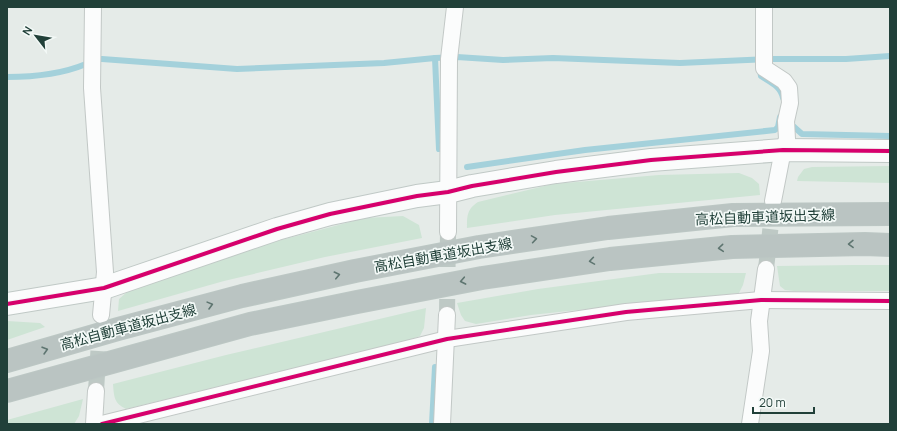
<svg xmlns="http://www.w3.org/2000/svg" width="897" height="431" viewBox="0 0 897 431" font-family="Manrope,'Noto Sans JP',sans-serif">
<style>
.green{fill:#cee4d5}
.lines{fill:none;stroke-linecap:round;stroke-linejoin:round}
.stream{stroke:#a4d1db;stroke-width:6}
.street-tunnel{stroke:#bec9c5;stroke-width:16;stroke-dasharray:16 8;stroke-linecap:butt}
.street-casing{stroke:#c2c8c6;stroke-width:18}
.secondary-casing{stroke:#c0c9c6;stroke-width:24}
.highway-casing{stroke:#bcc7c4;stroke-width:24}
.street{stroke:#fbfcfc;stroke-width:16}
.secondary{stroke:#fbfcfc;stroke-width:22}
.highway{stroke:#bac4c2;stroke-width:22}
.cycleway-casing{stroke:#f3f9f7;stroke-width:6}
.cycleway{stroke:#d6006c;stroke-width:4}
.oneway{stroke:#5e7570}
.labels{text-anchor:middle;stroke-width:3.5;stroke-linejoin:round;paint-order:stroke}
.street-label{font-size:14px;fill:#214039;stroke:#f3f9f7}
</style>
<rect width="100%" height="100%" fill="#e5ebe8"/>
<!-- green -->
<g class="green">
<polygon points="890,166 890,183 797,181 798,177 804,169 812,167"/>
<path d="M739,173l13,5 7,6 1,11 -205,20 -88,13c0,-12 0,-19 11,-26l75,-18 106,-9z"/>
<polygon points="403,216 419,225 422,238 325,257 224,281 118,311 119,299 127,292 251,248 365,218"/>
<polygon points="853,265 890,265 890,291 794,291 785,290 780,286 777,266"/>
<polygon points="659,273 746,273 743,285 739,293 531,315 476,324 465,321 461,315 457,303 538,289"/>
<path d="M426,308l-2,20 -4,8 -11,4 -283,69c-12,-6 -12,-12 -13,-25l113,-29z"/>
<polygon points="7,321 40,323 45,327 7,340"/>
<polygon points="83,399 79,416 74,424 7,424 7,420"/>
</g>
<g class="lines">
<!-- stream -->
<g class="stream">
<polyline points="435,58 439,149"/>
<polyline points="102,59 237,69 384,63 435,58 457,57 503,60 553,58 680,63 771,59 846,59 890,56"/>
<path d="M760,69l1,7c9,6 20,10 22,22"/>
<path d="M7,77c26,0 55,-3 79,-13"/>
<polyline points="790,127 793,126 802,134 890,136"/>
<polyline points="467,167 585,150 775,130 778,127 780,117"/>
<polyline points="432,424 435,367"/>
</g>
<!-- street-tunnel -->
<g class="street-tunnel">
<polyline points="766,269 773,205"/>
<polyline points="447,315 448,232"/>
<polyline points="96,391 100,325"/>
</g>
<!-- street casing -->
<g class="street-casing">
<g id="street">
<polyline points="93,7 92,88 105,272 101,315"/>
<polyline points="764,7 764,68 784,81 789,88 790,103 786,121 787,139 783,150 773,201"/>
<polyline points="448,232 449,59 455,7"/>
<polyline points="94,424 96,391"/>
<polyline points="102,424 447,339 626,312 761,300 890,301"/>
<polyline points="442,424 447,315"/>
<polyline points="750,424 761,351 759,321 766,269"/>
</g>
</g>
<!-- secondary casing -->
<g class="secondary-casing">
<polyline id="secondary" points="7,304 104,288 277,229 330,214 417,196 448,192 472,186 556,172 651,160 783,150 890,151"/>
</g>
<!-- highway casing -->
<g class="highway-casing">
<g id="highway">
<polyline points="7,361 118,329 242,296 355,271 479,247 608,228 733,215 890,214"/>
<polyline points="7,391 250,324 357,302 482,278 610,259 732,247 865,244 890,245"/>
</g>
</g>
<!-- street -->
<use href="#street" class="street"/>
<!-- secondary -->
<use href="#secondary" class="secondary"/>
<!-- highway -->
<use href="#highway" class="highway"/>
<!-- cycleway casing -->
<g class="cycleway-casing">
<g id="cycleway">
<polyline points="7,304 104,288 277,229 330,214 417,196 448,192 472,186 556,172 651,160 783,150 890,151"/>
<polyline points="102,424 447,339 626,312 761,300 890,301"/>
</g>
</g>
<!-- cycleway -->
<use href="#cycleway" class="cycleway"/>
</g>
<!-- one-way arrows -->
<defs><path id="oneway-chevron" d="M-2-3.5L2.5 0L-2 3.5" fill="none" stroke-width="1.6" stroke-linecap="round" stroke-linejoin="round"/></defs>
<g class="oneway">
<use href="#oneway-chevron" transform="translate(534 239) rotate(-9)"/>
<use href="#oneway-chevron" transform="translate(851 244) rotate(179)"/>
<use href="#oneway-chevron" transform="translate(721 248) rotate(175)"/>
<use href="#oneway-chevron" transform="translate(592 261) rotate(171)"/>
<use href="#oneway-chevron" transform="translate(337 275) rotate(-13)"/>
<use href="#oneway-chevron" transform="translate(463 281) rotate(169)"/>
<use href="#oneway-chevron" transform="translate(210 305) rotate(-15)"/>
<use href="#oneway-chevron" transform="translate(45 350) rotate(-16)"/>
</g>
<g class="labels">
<!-- street labels -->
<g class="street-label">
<text transform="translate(765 217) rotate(-2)" y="5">高松自動車道坂出支線</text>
<text transform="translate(443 255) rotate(-10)" y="5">高松自動車道坂出支線</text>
<text transform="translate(128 327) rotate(-15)" y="5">高松自動車道坂出支線</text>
</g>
</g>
<!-- border -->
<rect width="897" height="431" fill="none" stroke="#214039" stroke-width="16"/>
<!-- north arrow -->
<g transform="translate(36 36) rotate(301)" stroke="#f3f9f7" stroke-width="3" paint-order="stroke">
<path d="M0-3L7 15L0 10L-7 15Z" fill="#214039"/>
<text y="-6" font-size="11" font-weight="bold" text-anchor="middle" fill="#214039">N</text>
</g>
<!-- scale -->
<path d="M753 407v6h61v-6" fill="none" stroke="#214039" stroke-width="2"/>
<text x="759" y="407" font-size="12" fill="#214039" stroke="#f3f9f7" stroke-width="3" paint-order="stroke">20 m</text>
</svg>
